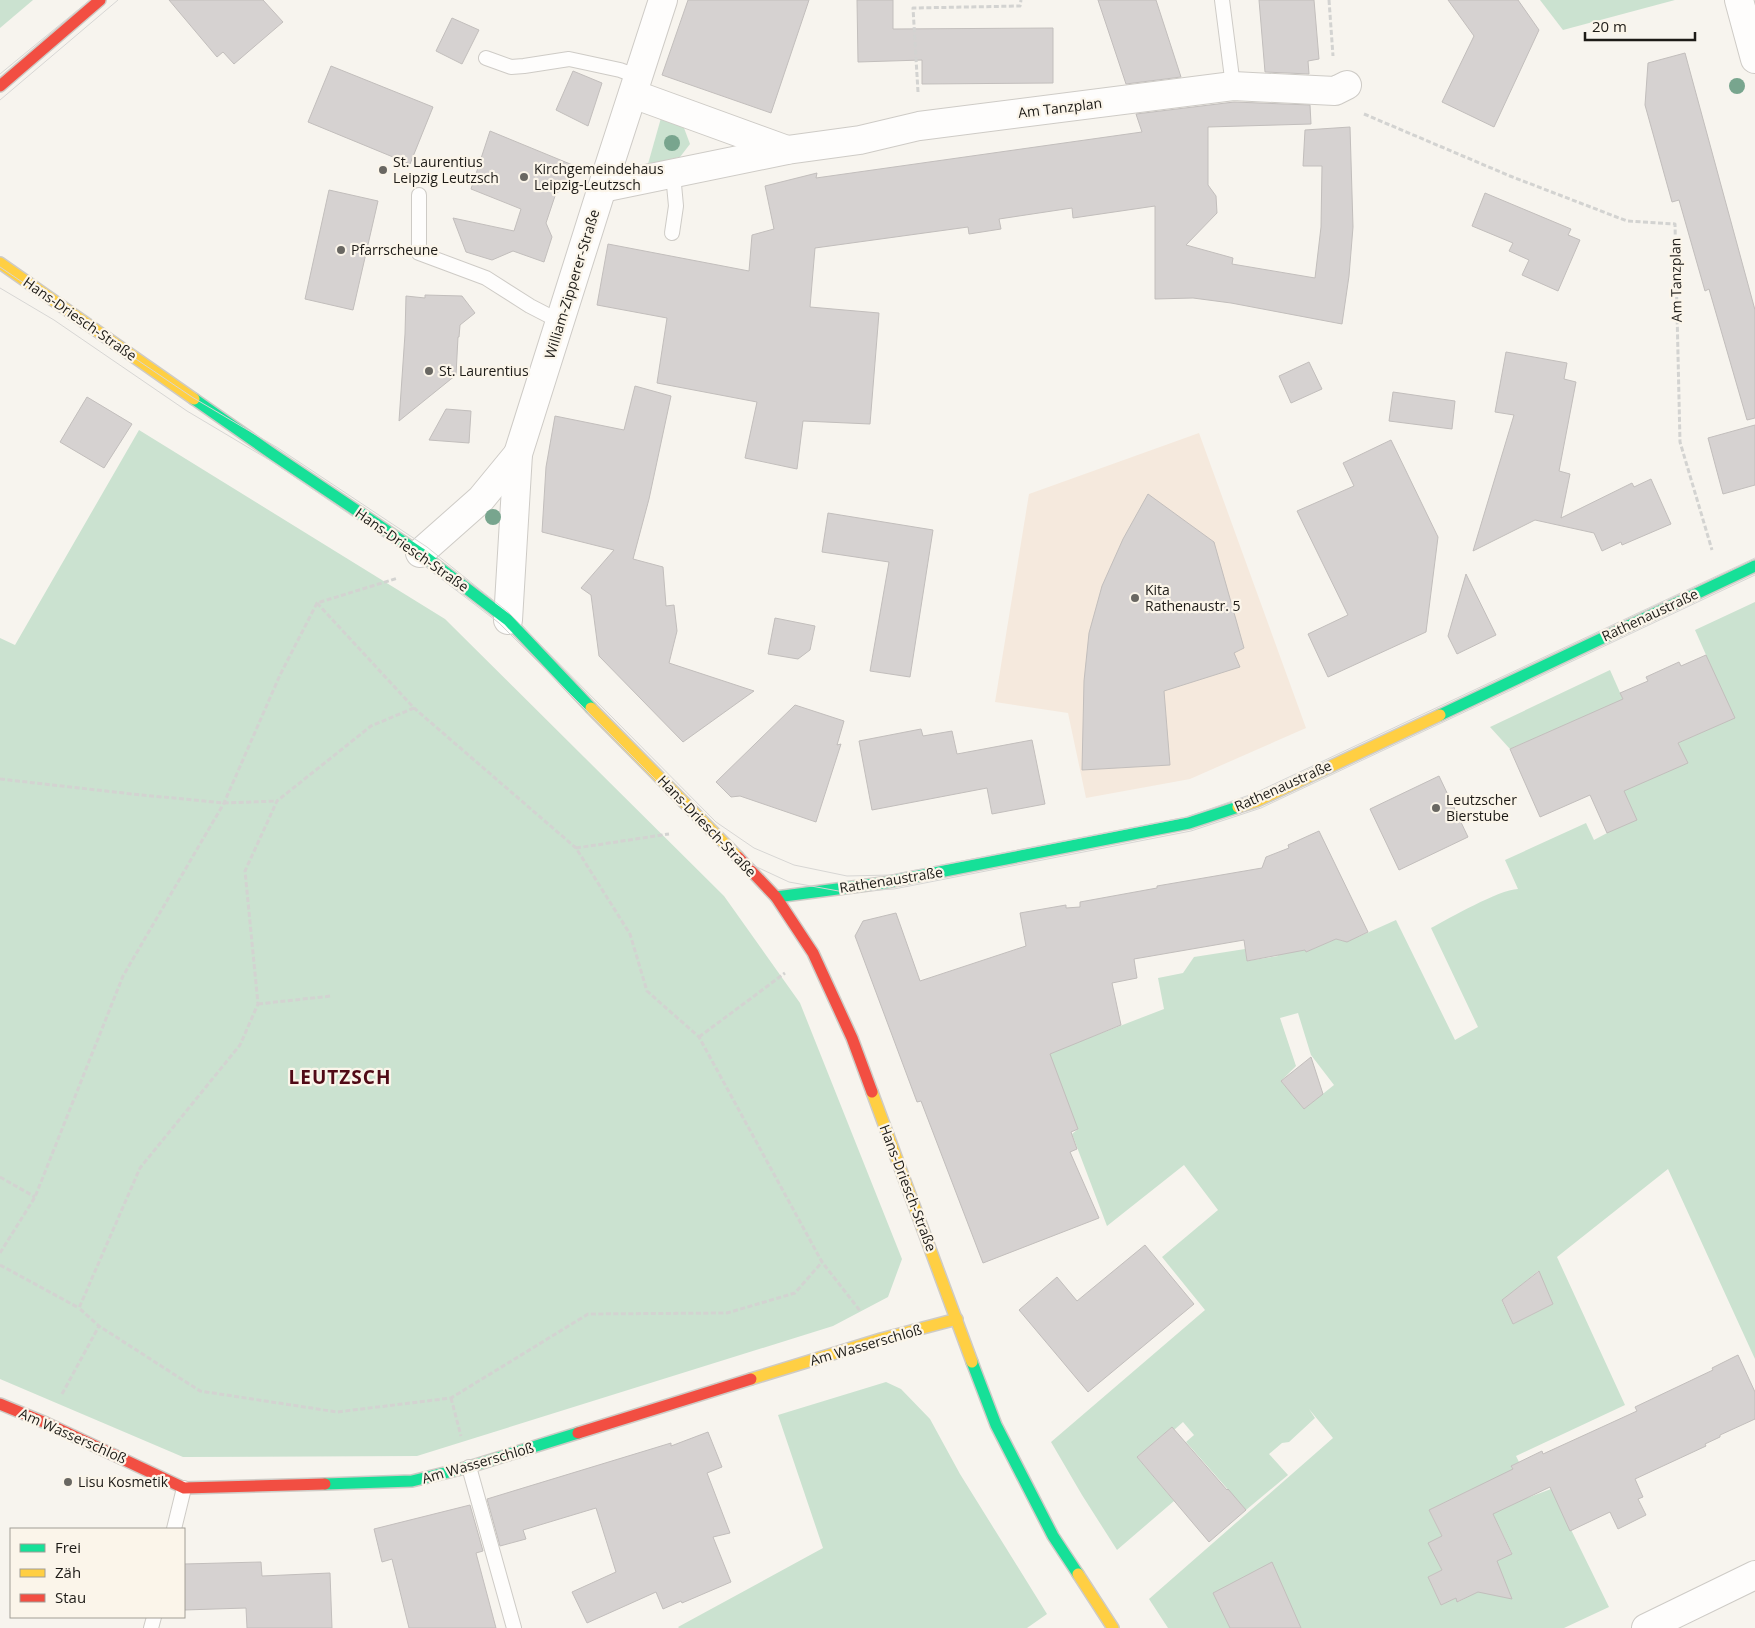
<svg xmlns="http://www.w3.org/2000/svg" width="1755" height="1628" viewBox="0 0 1755 1628" font-family="'Open Sans',sans-serif">
<style>
.education{fill:#f5e9dd}
.green{fill:#cbe2d0;fill-rule:evenodd}
.building{fill:#d6d2d1;stroke:#c2bebc}
.lines{fill:none;stroke-linecap:round;stroke-linejoin:round}
.lane-casing{stroke:#cecbc6;stroke-width:16}
.street-casing{stroke:#cecbc6;stroke-width:30}
.fast-casing{stroke:#cecbc6;stroke-width:14}
.slow-casing{stroke:#cecbc6;stroke-width:14}
.jam-casing{stroke:#cecbc6;stroke-width:14}
.path{stroke:#d3d3d1;stroke-width:3;stroke-dasharray:5 2.5;stroke-linecap:butt}
.lane{stroke:#fefdfc;stroke-width:14}
.street{stroke:#fefdfc;stroke-width:28}
.fast{stroke:#16e098;stroke-width:11}
.slow{stroke:#ffcf43;stroke-width:11}
.jam{stroke:#f24e42;stroke-width:11}
.tram{stroke:#d7d6d4;stroke-width:1}
.tree{fill:#78a58e}
.poi-dot{fill:#696762;stroke:#fbf5ea;stroke-width:2}
.labels{text-anchor:middle;stroke-width:4.5;stroke-linejoin:round;paint-order:stroke}
.street-label{font-size:14px;fill:#1d1b17;stroke:#fbf5ea}
.poi-label{font-size:14px;fill:#1d1b17;stroke:#fbf5ea;text-anchor:start}
.district-label{font-size:19px;font-weight:bold;letter-spacing:1px;fill:#500a16;stroke:#fbf5ea}
</style>
<rect width="100%" height="100%" fill="#f7f4ee"/>
<!-- education -->
<polygon class="education" points="1199,433 1306,728 1190,779 1086,798 1068,713 995,702 1029,494"/>
<!-- green -->
<g class="green">
<polygon points="0,0 33,0 0,28"/>
<polygon points="1540,0 1675,0 1563,30"/>
<polygon points="661,118 684,128 690,144 680,157 648,164"/>
<polygon points="139,430 445,619 724,896 800,1003 902,1259 888,1297 833,1326 417,1456 183,1457 0,1379 0,638 15,645"/>
<path d="M1755,602v757l-87,-190 -111,88 68,148 -109,51 3,6 -8,4 16,32 24,-9 58,118 -45,21h-396l-19,-29 184,-161 -24,-29 6,9 -26,24 -7,1 -13,11 19,21 -42,35 -60,-68 8,-7 -11,-13 -9,8 -2,-3 -35,30 37,44 -57,49 -35,-55 -31,-53 154,-132 -43,-53 56,-47 -34,-45 -77,61 -35,-92 6,-5 -36,-73 122,-47 -6,-31 25,-5 11,-16 51,-8 2,12 31,-5 -11,-34 20,-11 19,41 30,-13 7,2 14,-6 1,2 38,-17 59,120 23,-13 -47,-99c19,-10 67,-38 87,-39l-13,-29 81,-37 8,17 13,-7 -17,-119 -80,35 -20,-22 120,-57 47,106 30,-13 -9,-20 56,-25 -39,-88zM1298,1013l13,42 23,30 -30,24 -23,-28 15,-15 -16,-48zM1538,1271l15,33 -40,20 -11,-23zM1472,1489l13,27 7,-4 20,41 -17,9 -12,27 -25,13 -2,-4 -15,7 -13,-28 14,-7 -13,-27 13,-7 -13,-26z"/>
<polygon points="886,1382 901,1389 930,1419 960,1474 1047,1614 1027,1628 679,1628 678,1627 823,1548 778,1415"/>
</g>
<!-- building -->
<g class="building">
<polygon points="169,0 263,0 283,22 234,64 223,52 217,57"/>
<polygon points="688,0 809,0 771,113 662,75"/>
<polygon points="857,0 893,0 893,29 1053,28 1053,83 922,84 922,60 858,62"/>
<polygon points="1098,0 1156,0 1181,77 1126,84"/>
<polygon points="1259,0 1314,0 1319,59 1308,61 1309,74 1265,72"/>
<polygon points="1448,0 1518,0 1539,30 1494,127 1442,102 1474,36"/>
<polygon points="452,18 479,30 462,64 436,51"/>
<polygon points="1685,53 1755,310 1755,418 1747,420 1709,289 1705,291 1679,200 1672,202 1645,105 1648,63"/>
<polygon points="331,66 433,107 410,164 308,122"/>
<polygon points="573,71 602,83 588,126 556,110"/>
<polygon points="1234,102 1310,105 1311,124 1208,127 1208,185 1216,196 1217,213 1186,245 1233,258 1232,264 1315,278 1321,227 1322,166 1303,166 1305,130 1350,127 1353,227 1349,276 1342,324 1231,303 1193,298 1155,299 1155,206 1073,218 1072,208 999,219 1001,229 969,234 968,227 815,248 810,307 879,313 870,424 803,421 797,469 745,458 757,402 657,383 667,318 597,305 608,244 749,271 752,235 774,229 765,186 817,173 816,178 1142,132 1136,114"/>
<polygon points="490,131 575,166 568,187 556,193 546,223 552,237 544,262 513,251 492,260 466,252 453,218 514,231 521,209 471,189"/>
<polygon points="329,190 378,201 353,310 305,299"/>
<polygon points="1485,193 1571,229 1568,235 1580,240 1558,291 1522,275 1529,260 1509,251 1513,243 1472,226"/>
<polygon points="425,295 462,296 475,313 460,325 459,337 458,337 456,375 399,421 405,334 406,296 425,298"/>
<polygon points="1506,352 1567,363 1564,379 1576,382 1559,471 1570,474 1561,518 1632,483 1634,487 1651,479 1671,524 1622,545 1621,542 1602,551 1594,533 1535,520 1473,551 1514,415 1495,412"/>
<polygon points="1309,362 1322,389 1291,403 1279,376"/>
<polygon points="635,386 671,396 649,499 633,559 663,567 666,606 674,605 677,631 669,663 754,691 683,742 599,656 591,595 581,588 614,550 542,532 546,467 555,416 624,430"/>
<polygon points="1393,392 1455,401 1452,429 1389,421"/>
<polygon points="87,397 132,424 104,468 60,442"/>
<polygon points="446,409 471,411 469,443 429,440"/>
<polygon points="1755,425 1755,485 1723,494 1708,438"/>
<polygon points="1391,440 1438,537 1426,632 1328,677 1308,634 1348,615 1297,511 1354,486 1343,463"/>
<polygon points="1148,494 1214,542 1244,648 1234,653 1240,667 1164,691 1170,765 1082,770 1084,681 1089,633 1102,586 1123,539"/>
<polygon points="828,513 933,530 910,677 870,671 889,562 822,552"/>
<polygon points="1466,574 1496,635 1457,654 1448,636"/>
<polygon points="775,618 815,626 810,650 798,659 768,654"/>
<polygon points="1706,655 1735,718 1678,743 1688,763 1624,791 1637,820 1607,833 1590,795 1540,817 1510,749 1623,699 1620,693 1648,681 1646,677 1679,662 1681,666"/>
<polygon points="795,705 844,721 837,745 841,744 816,822 740,796 731,797 716,782"/>
<polygon points="921,729 923,736 952,731 957,754 1032,740 1045,804 992,814 987,788 872,810 859,741"/>
<polygon points="1439,776 1468,837 1399,870 1370,809"/>
<polygon points="1319,831 1368,932 1347,942 1336,939 1306,952 1305,950 1247,961 1244,940 1134,959 1137,978 1112,983 1121,1025 1050,1054 1078,1129 1071,1132 1077,1149 1070,1152 1099,1218 983,1263 921,1101 917,1102 855,936 863,921 896,913 920,981 1026,946 1020,913 1066,905 1066,908 1080,907 1080,902 1157,888 1157,886 1262,868 1266,857 1289,848 1288,845"/>
<polygon points="1311,1057 1323,1094 1304,1109 1281,1081"/>
<polygon points="1145,1245 1194,1304 1088,1392 1019,1310 1057,1277 1077,1301"/>
<polygon points="1539,1271 1553,1304 1513,1324 1502,1300"/>
<polygon points="1738,1355 1755,1392 1755,1419 1720,1435 1720,1437 1705,1444 1706,1446 1635,1479 1643,1497 1638,1499 1646,1515 1618,1529 1610,1512 1570,1531 1550,1487 1493,1514 1512,1554 1497,1561 1512,1599 1478,1592 1457,1602 1456,1598 1441,1605 1428,1577 1442,1570 1428,1543 1442,1536 1429,1510 1513,1469 1511,1466 1542,1451 1543,1454 1637,1411 1635,1407 1713,1370 1712,1368"/>
<polygon points="1172,1427 1227,1490 1228,1489 1246,1510 1209,1542 1137,1457"/>
<polygon points="708,1432 722,1467 707,1473 730,1533 713,1537 731,1582 682,1603 681,1601 663,1609 656,1592 587,1623 572,1592 616,1572 596,1508 523,1530 526,1539 500,1546 487,1499 671,1443 671,1446"/>
<polygon points="470,1505 483,1551 476,1553 496,1628 409,1628 392,1559 382,1562 374,1529"/>
<polygon points="261,1562 262,1576 330,1573 332,1628 247,1628 246,1608 184,1610 184,1564"/>
<polygon points="1272,1562 1301,1628 1230,1628 1213,1593"/>
</g>
<g class="lines">
<!-- lane casing -->
<g class="lane-casing">
<g id="lane">
<polyline points="1222,0 1233,86"/>
<polyline points="486,58 511,67 524,66 569,59 620,70 639,77"/>
<polyline points="419,195 419,253 486,278 530,306 561,322"/>
<polyline points="672,233 676,206 673,174"/>
<polyline points="469,1467 514,1628"/>
<polyline points="174,1529 184,1488"/>
<polyline points="151,1628 154,1617"/>
</g>
</g>
<!-- street casing -->
<g class="street-casing">
<g id="street">
<polyline points="1739,0 1755,59"/>
<polyline points="633,94 787,150"/>
<polyline points="602,188 787,150 860,140 919,126 1233,86 1335,91 1347,85"/>
<polyline points="420,553 481,499 518,454"/>
<polyline points="508,620 518,454 602,188 663,0"/>
<polyline points="1646,1628 1755,1575"/>
</g>
</g>
<!-- fast casing -->
<g class="fast-casing">
<g id="fast">
<polyline points="194,399 274,455 420,553 508,620 591,708"/>
<polyline points="1440,715 1755,566"/>
<polyline points="776,897 883,883 1189,823 1238,807"/>
<polyline points="972,1362 996,1425 1053,1536 1078,1574"/>
<polyline points="325,1484 412,1481 469,1467 578,1433"/>
</g>
</g>
<!-- slow casing -->
<g class="slow-casing">
<g id="slow">
<polyline points="0,263 194,399"/>
<polyline points="591,708 738,857"/>
<polyline points="1238,807 1257,801 1440,715"/>
<polyline points="872,1092 972,1362"/>
<polyline points="751,1379 881,1339 957,1319"/>
<polyline points="1078,1574 1113,1628"/>
</g>
</g>
<!-- jam casing -->
<g class="jam-casing">
<g id="jam">
<polyline points="0,86 100,0"/>
<polyline points="738,857 776,897 813,953 852,1038 872,1092"/>
<polyline points="0,1404 46,1423 184,1488 325,1484"/>
<polyline points="578,1433 751,1379"/>
</g>
</g>
<!-- path -->
<g class="path">
<polyline points="1329,0 1333,56"/>
<polyline points="918,92 913,8 1020,6 1021,0"/>
<polyline points="1364,114 1510,176 1627,221 1675,224 1680,442 1712,550"/>
<polyline points="317,603 414,708 576,848 630,934 647,991 699,1037 822,1262 861,1312"/>
<polyline points="414,708 371,726 277,801 245,871 258,1004 240,1045 140,1168 79,1308 99,1326 200,1391 337,1412 451,1398 588,1314 727,1313 795,1293 822,1262"/>
<polyline points="0,779 132,794 224,803 277,801"/>
<polyline points="576,848 669,834"/>
<polyline points="258,1004 331,996"/>
<polyline points="699,1037 785,973"/>
<polyline points="0,1177 35,1197"/>
<polyline points="0,1253 35,1197 123,976 224,803 280,675 317,603 398,578"/>
<polyline points="0,1265 79,1308"/>
<polyline points="62,1394 99,1326"/>
<polyline points="451,1398 461,1436"/>
</g>
<!-- lane -->
<use href="#lane" class="lane"/>
<!-- street -->
<use href="#street" class="street"/>
<!-- fast -->
<use href="#fast" class="fast"/>
<!-- slow -->
<use href="#slow" class="slow"/>
<!-- jam -->
<use href="#jam" class="jam"/>
<!-- tram -->
<g class="tram">
<polyline points="0,74 90,0"/>
<polyline points="0,100 118,0"/>
<polyline points="0,267 192,397 278,448 427,547 508,612 716,822 754,848 794,865 847,876 891,875 1187,817 1255,793 1755,558"/>
<polyline points="0,288 54,320 187,411 271,461 414,558 499,623 707,831 746,862 789,882 844,892 894,889 1191,831 1261,808 1755,575"/>
</g>
</g>
<!-- trees -->
<g class="tree">
<circle cx="1737" cy="86" r="8"/>
<circle cx="672" cy="143" r="8"/>
<circle cx="493" cy="517" r="8"/>
</g>
<!-- markers -->
<g class="poi-dot">
<circle cx="383" cy="170" r="5"/>
<circle cx="524" cy="177" r="5"/>
<circle cx="341" cy="250" r="5"/>
<circle cx="429" cy="371" r="5"/>
<circle cx="1135" cy="598" r="5"/>
<circle cx="1436" cy="808" r="5"/>
<circle cx="68" cy="1482" r="5"/>
</g>
<g class="labels">
<!-- street labels -->
<g class="street-label">
<text transform="translate(1060 108) rotate(-7)" y="5">Am Tanzplan</text>
<text transform="translate(1676 280) rotate(-91)" y="5">Am Tanzplan</text>
<text transform="translate(572 284) rotate(-73)" y="5">William-Zipperer-Straße</text>
<text transform="translate(80 319) rotate(35)" y="5">Hans-Driesch-Straße</text>
<text transform="translate(412 550) rotate(35)" y="5">Hans-Driesch-Straße</text>
<text transform="translate(1650 615) rotate(-25)" y="5">Rathenaustraße</text>
<text transform="translate(1283 786) rotate(-24)" y="5">Rathenaustraße</text>
<text transform="translate(707 826) rotate(46)" y="5">Hans-Driesch-Straße</text>
<text transform="translate(891 880) rotate(-9)" y="5">Rathenaustraße</text>
<text transform="translate(908 1188) rotate(69)" y="5">Hans-Driesch-Straße</text>
<text transform="translate(866 1345) rotate(-16)" y="5">Am Wasserschloß</text>
<text transform="translate(73 1436) rotate(24)" y="5">Am Wasserschloß</text>
<text transform="translate(478 1463) rotate(-16)" y="5">Am Wasserschloß</text>
</g>
<!-- poi labels -->
<g class="poi-label">
<text x="393" y="167">St. Laurentius<tspan x="393" dy="16">Leipzig Leutzsch</tspan></text>
<text x="534" y="174">Kirchgemeindehaus<tspan x="534" dy="16">Leipzig-Leutzsch</tspan></text>
<text x="351" y="255">Pfarrscheune</text>
<text x="439" y="376">St. Laurentius</text>
<text x="1145" y="595">Kita<tspan x="1145" dy="16">Rathenaustr. 5</tspan></text>
<text x="1446" y="805">Leutzscher<tspan x="1446" dy="16">Bierstube</tspan></text>
<text x="78" y="1487">Lisu Kosmetik</text>
</g>
<!-- district labels -->
<g class="district-label">
<text x="340" y="1084">LEUTZSCH</text>
</g>
</g>
<!-- legend -->
<rect x="10" y="1528" width="175" height="90" fill="#fbf5ea" stroke="#a29e96"/>
<rect x="20" y="1544" width="25" height="8" fill="#16e098" stroke="#a29e96"/>
<text x="55" y="1553" font-size="15" fill="#1d1b17">Frei</text>
<rect x="20" y="1569" width="25" height="8" fill="#ffcf43" stroke="#a29e96"/>
<text x="55" y="1578" font-size="15" fill="#1d1b17">Zäh</text>
<rect x="20" y="1594" width="25" height="8" fill="#f24e42" stroke="#a29e96"/>
<text x="55" y="1603" font-size="15" fill="#1d1b17">Stau</text>
<!-- scale -->
<path d="M1585 32v8h110v-8" fill="none" stroke="#1d1b17" stroke-width="2.5"/>
<text x="1592" y="32" font-size="15" fill="#1d1b17" stroke="#fbf5ea" stroke-width="4" paint-order="stroke">20 m</text>
</svg>
